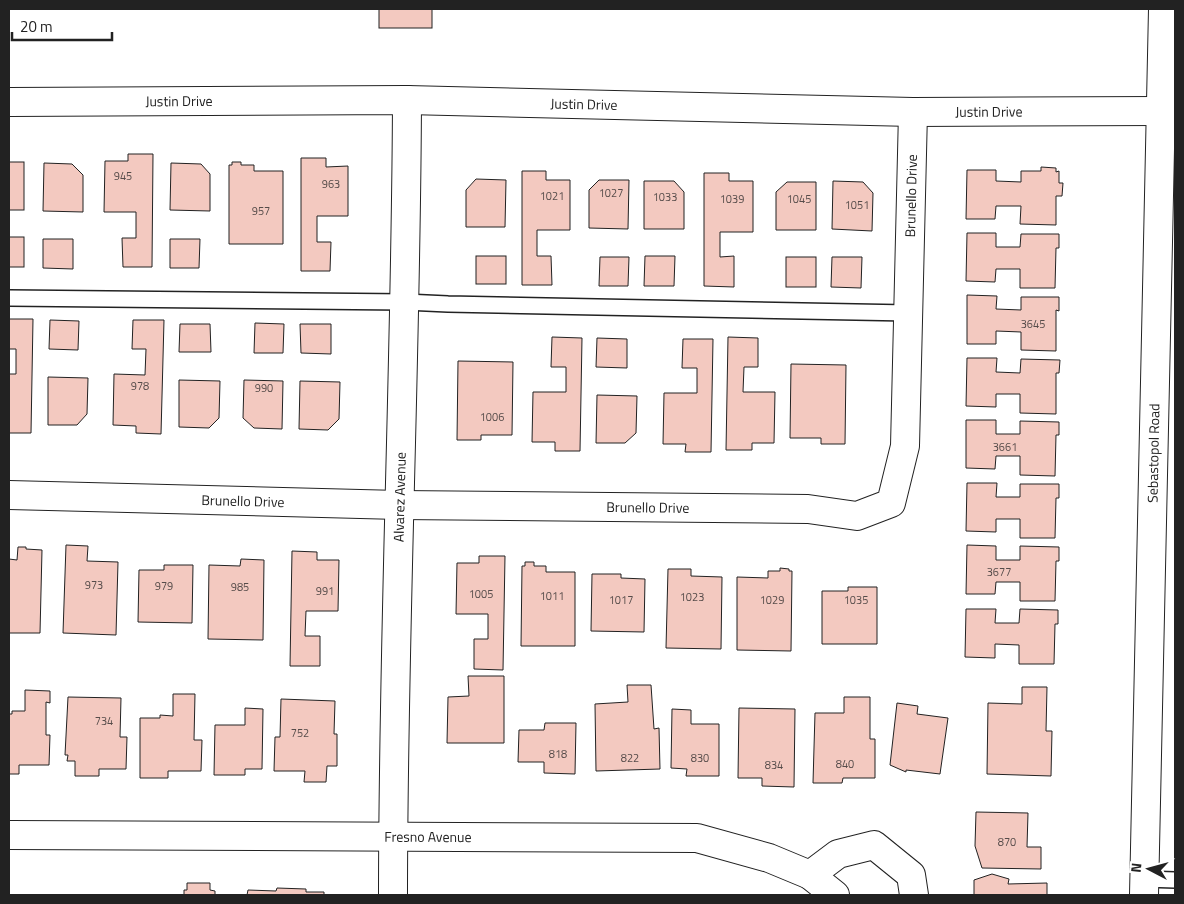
<svg xmlns="http://www.w3.org/2000/svg" width="1184" height="904" viewBox="0 0 1184 904" font-family="'Titillium Web',sans-serif">
<style>
.building{fill:#f3c9c0;stroke:#222}
.lines{fill:none;stroke-linecap:round;stroke-linejoin:round}
.lane-casing{stroke:#222;stroke-width:18}
.street-casing{stroke:#222;stroke-width:30}
.secondary-casing{stroke:#222;stroke-width:30}
.lane{stroke:#fff;stroke-width:15}
.street{stroke:#fff;stroke-width:28}
.secondary{stroke:#fff;stroke-width:28}
.labels{text-anchor:middle;stroke-width:4;stroke-linejoin:round;paint-order:stroke}
.number-label{font-size:11px;fill:#564c4a}
.street-label{font-size:14px;fill:#222;stroke:#fff}
</style>
<rect width="100%" height="100%" fill="#fff"/>
<!-- building -->
<g class="building">
<rect x="379" y="9" width="53" height="19"/>
<polygon points="128,154 153,154 152,267 123,267 122,238 136,238 136,212 104,212 105,161 128,161"/>
<polygon points="301,158 326,158 326,167 348,166 348,216 317,216 317,242 331,242 330,271 301,271"/>
<rect x="9" y="162" width="15" height="48"/>
<polygon points="232,162 241,162 241,165 254,165 254,171 283,171 283,244 229,244 229,165 232,165"/>
<polygon points="44,163 72,164 83,175 83,212 43,211"/>
<polygon points="171,163 201,164 210,174 210,211 170,210"/>
<polygon points="1041,167 1056,168 1056,172 1059,171 1059,183 1063,183 1062,196 1056,196 1056,225 1020,224 1021,206 996,206 995,219 966,219 967,170 996,170 996,181 1021,182 1021,171 1041,171"/>
<polygon points="522,171 546,171 546,180 570,180 570,230 537,230 537,256 551,256 552,285 522,285"/>
<polygon points="704,173 729,173 729,181 753,181 753,232 720,232 720,257 734,256 734,287 704,286"/>
<polygon points="476,179 506,180 505,227 466,227 466,190"/>
<polygon points="599,180 629,180 628,229 589,228 589,190"/>
<polygon points="644,181 674,181 684,192 684,229 644,229"/>
<polygon points="833,181 863,182 873,193 872,231 832,229"/>
<polygon points="787,182 816,182 816,230 776,230 776,192"/>
<polygon points="967,233 996,233 996,247 1020,247 1021,234 1059,234 1059,248 1056,248 1055,288 1020,288 1020,269 996,269 995,282 966,281"/>
<rect x="9" y="237" width="15" height="30"/>
<polygon points="43,239 73,239 73,269 43,268"/>
<polygon points="170,239 200,239 199,268 170,268"/>
<rect x="476" y="256" width="30" height="28"/>
<polygon points="645,256 675,256 674,286 644,286"/>
<polygon points="600,257 629,257 628,286 599,286"/>
<rect x="786" y="257" width="30" height="30"/>
<polygon points="832,257 862,257 861,288 831,287"/>
<polygon points="967,295 997,296 996,309 1021,310 1021,297 1059,297 1059,311 1056,310 1056,351 1021,350 1021,332 996,331 996,344 967,344"/>
<polygon points="9,319 33,319 31,433 9,433 9,374 16,374 16,349 9,349"/>
<polygon points="50,320 79,321 78,350 49,349"/>
<polygon points="133,320 164,320 161,434 136,433 136,426 113,425 114,374 145,375 146,349 132,349"/>
<polygon points="255,323 284,324 283,353 254,353"/>
<polygon points="180,324 210,324 211,352 179,352"/>
<polygon points="300,324 331,324 331,354 301,353"/>
<polygon points="552,337 582,338 580,451 555,451 555,442 532,442 533,392 566,392 566,367 551,367"/>
<polygon points="728,337 758,338 758,367 744,367 743,392 775,392 774,443 752,443 752,450 726,450"/>
<polygon points="597,338 627,339 627,368 596,367"/>
<polygon points="683,339 713,339 711,452 685,452 686,444 663,444 664,393 697,393 697,368 682,368"/>
<polygon points="967,358 997,358 996,372 1020,373 1021,359 1060,360 1059,373 1056,373 1056,414 1020,413 1020,394 996,394 996,407 966,406"/>
<polygon points="458,361 513,362 512,435 481,435 481,440 457,440"/>
<polygon points="791,364 846,365 845,444 821,444 821,438 790,438"/>
<polygon points="48,377 88,378 87,414 77,425 48,425"/>
<polygon points="179,380 220,381 219,418 209,428 179,427"/>
<polygon points="244,380 283,381 282,429 254,428 243,418"/>
<polygon points="300,381 340,382 339,419 328,430 299,429"/>
<polygon points="597,395 637,396 636,433 625,443 596,443"/>
<polygon points="966,420 996,420 996,434 1020,434 1020,421 1059,422 1059,435 1056,435 1055,476 1020,475 1020,456 996,456 995,469 966,468"/>
<polygon points="967,483 997,483 996,497 1020,497 1020,484 1059,484 1059,498 1056,498 1055,538 1020,538 1020,519 996,519 996,532 966,531"/>
<polygon points="66,545 88,546 87,561 118,562 116,635 63,633"/>
<polygon points="967,545 996,546 996,560 1020,560 1020,546 1059,547 1059,561 1056,561 1055,601 1020,601 1020,582 996,582 995,594 966,594"/>
<polygon points="18,547 26,547 26,549 42,550 40,633 9,633 9,559 17,560"/>
<polygon points="292,551 317,552 317,560 339,560 338,611 306,611 305,636 320,636 320,666 290,666"/>
<polygon points="479,556 505,556 503,670 474,669 474,639 488,639 488,614 456,614 457,563 479,563"/>
<polygon points="241,559 264,560 263,640 208,639 209,565 240,566"/>
<polygon points="525,562 534,562 534,566 546,566 546,572 575,572 575,646 521,646 522,566 525,566"/>
<polygon points="164,565 193,565 192,623 138,622 139,570 164,570"/>
<polygon points="780,568 789,569 789,571 792,571 791,651 737,650 737,577 768,578 768,571 780,571"/>
<polygon points="668,569 691,569 691,576 722,577 721,649 666,648"/>
<polygon points="592,574 621,574 621,578 645,579 644,632 591,631"/>
<polygon points="848,587 877,587 877,644 822,644 822,591 848,591"/>
<polygon points="966,609 996,609 995,623 1019,623 1020,609 1058,610 1058,624 1055,624 1054,664 1019,664 1019,645 995,644 995,658 965,657"/>
<polygon points="468,676 504,676 504,743 447,743 448,697 469,696"/>
<polygon points="627,685 651,685 654,729 659,728 660,769 596,771 595,704 628,702"/>
<polygon points="1022,687 1047,687 1046,731 1052,731 1051,776 987,774 988,703 1022,704"/>
<polygon points="25,690 50,691 50,703 46,702 46,735 50,735 49,765 19,765 19,774 9,774 9,714 12,714 12,711 25,711"/>
<polygon points="173,694 195,694 194,740 202,740 201,771 168,771 168,778 140,778 140,718 160,718 160,715 173,716"/>
<polygon points="68,697 121,698 120,737 127,737 126,769 99,769 99,776 75,776 75,761 67,761 68,755 65,755"/>
<polygon points="844,697 870,697 870,739 875,739 875,778 843,778 842,783 813,783 815,713 844,713"/>
<polygon points="281,699 335,701 334,734 337,734 337,766 327,766 326,782 304,782 305,771 274,771 275,737 280,737"/>
<polygon points="897,703 918,706 917,714 948,718 940,774 906,770 906,772 890,765"/>
<polygon points="245,708 263,709 262,769 245,769 245,775 214,775 215,725 245,725"/>
<polygon points="739,708 795,709 794,787 762,786 762,778 738,778"/>
<polygon points="672,709 691,710 691,724 719,724 719,776 686,776 687,769 671,768"/>
<polygon points="545,723 576,723 575,774 544,773 544,762 518,762 519,730 544,730"/>
<polygon points="976,812 1028,813 1027,847 1041,847 1041,869 982,868 975,846"/>
<polygon points="992,874 1009,879 1008,884 1047,883 1047,895 974,895 974,880"/>
<polygon points="187,883 210,883 210,890 215,891 215,895 184,895 184,890 187,890"/>
<polygon points="277,888 306,889 306,892 324,892 324,895 247,895 248,890 276,891"/>
</g>
<g class="lines">
<!-- lane casing -->
<g class="lane-casing">
<g id="lane">
<polyline points="9,298 405,302 448,304 909,313"/>
<polyline points="1144,879 1175,880"/>
</g>
</g>
<!-- street casing -->
<g class="street-casing">
<g id="street">
<path id="s1" d="M9,102l398,-2 506,12 247,-1"/>
<path id="s2" d="M9,495l390,10 409,4 49,7 34,-13 14,-57 8,-334"/>
<path id="s3" d="M9,835l688,3 72,20 41,17 25,20"/>
<polyline points="810,875 838,854 874,845 911,875 914,895"/>
<path id="s4" d="M393,895c0,-265 13,-530 14,-795"/>
</g>
</g>
<!-- secondary casing -->
<g class="secondary-casing">
<g id="secondary">
<path id="s5" d="M1144,895l19,-886"/>
</g>
</g>
<!-- lane -->
<use href="#lane" class="lane"/>
<!-- street -->
<use href="#street" class="street"/>
<!-- secondary -->
<use href="#secondary" class="secondary"/>
</g>
<g class="labels">
<!-- number labels -->
<g class="number-label">
<text x="123" y="180">945</text>
<text x="331" y="188">963</text>
<text x="611" y="197">1027</text>
<text x="552" y="200">1021</text>
<text x="665" y="201">1033</text>
<text x="732" y="203">1039</text>
<text x="799" y="203">1045</text>
<text x="857" y="209">1051</text>
<text x="261" y="215">957</text>
<text x="1033" y="328">3645</text>
<text x="140" y="390">978</text>
<text x="264" y="392">990</text>
<text x="492" y="421">1006</text>
<text x="1005" y="451">3661</text>
<text x="999" y="576">3677</text>
<text x="94" y="589">973</text>
<text x="164" y="590">979</text>
<text x="240" y="591">985</text>
<text x="325" y="595">991</text>
<text x="481" y="598">1005</text>
<text x="552" y="600">1011</text>
<text x="692" y="601">1023</text>
<text x="621" y="604">1017</text>
<text x="772" y="604">1029</text>
<text x="856" y="604">1035</text>
<text x="104" y="725">734</text>
<text x="300" y="737">752</text>
<text x="558" y="758">818</text>
<text x="630" y="762">822</text>
<text x="700" y="762">830</text>
<text x="845" y="768">840</text>
<text x="774" y="769">834</text>
<text x="1007" y="846">870</text>
</g>
<!-- street labels -->
<g class="street-label">
<text dy="5" stroke="none"><textPath href="#s1" startOffset="170">Justin Drive</textPath></text>
<text dy="5" stroke="none"><textPath href="#s1" startOffset="575">Justin Drive</textPath></text>
<text dy="5" stroke="none"><textPath href="#s1" startOffset="980">Justin Drive</textPath></text>
<text dy="5" stroke="none"><textPath href="#s2" startOffset="1194">Brunello Drive</textPath></text>
<text dy="5" stroke="none"><textPath href="#s5" startOffset="442">Sebastopol Road</textPath></text>
<text dy="5" stroke="none"><textPath href="#s4" startOffset="398">Alvarez Avenue</textPath></text>
<text dy="5" stroke="none"><textPath href="#s2" startOffset="234">Brunello Drive</textPath></text>
<text dy="5" stroke="none"><textPath href="#s2" startOffset="639">Brunello Drive</textPath></text>
<text dy="5" stroke="none"><textPath href="#s3" startOffset="419">Fresno Avenue</textPath></text>
</g>
</g>
<!-- border -->
<rect width="1184" height="904" fill="none" stroke="#222222" stroke-width="20"/>
<!-- north arrow -->
<g transform="translate(1149 869) rotate(276)" stroke="#ffffff" stroke-width="4" paint-order="stroke">
<path d="M0-4L9 19L0 12L-9 19Z" fill="#222222"/>
<text y="-8" font-size="14" font-weight="bold" text-anchor="middle" fill="#222222">N</text>
</g>
<!-- scale -->
<path d="M12 32v8h100v-8" fill="none" stroke="#222222" stroke-width="2.5"/>
<text x="20" y="32" font-size="15" fill="#222222" stroke="#ffffff" stroke-width="4" paint-order="stroke">20 m</text>
</svg>
